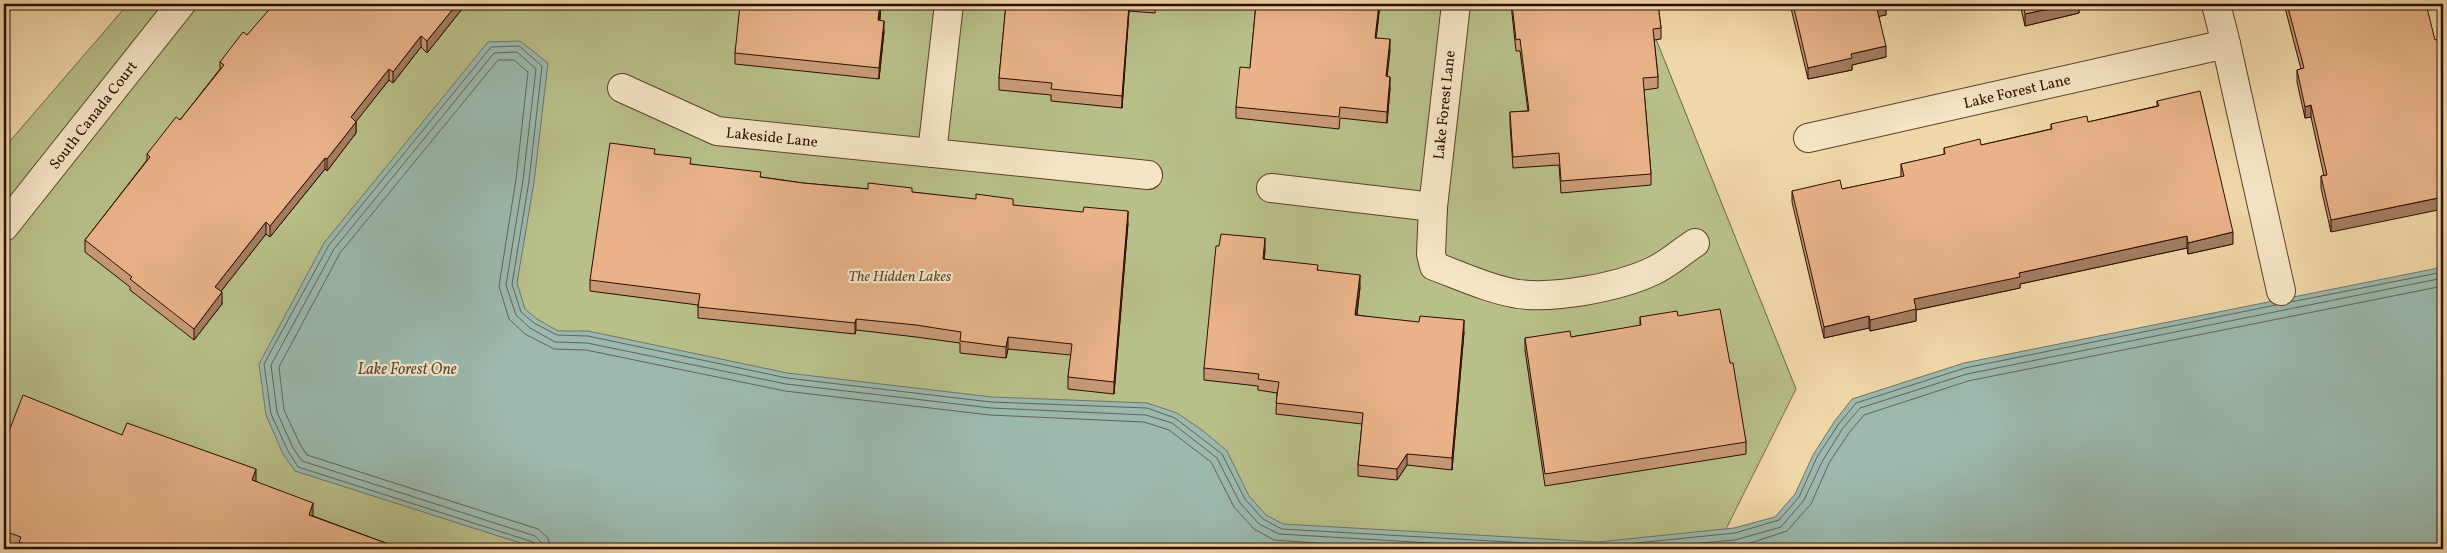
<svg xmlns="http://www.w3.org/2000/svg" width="2447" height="553" viewBox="0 0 2447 553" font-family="Vollkorn,serif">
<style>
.green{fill:#b8bf89;stroke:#716645}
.water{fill:#9bb9ae;stroke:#6e7469}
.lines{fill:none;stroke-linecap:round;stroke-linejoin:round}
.shore{stroke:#626258;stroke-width:1}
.street-casing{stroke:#5c3f2b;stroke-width:30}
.street{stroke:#f6e6c6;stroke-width:28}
.wall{fill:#c89976;stroke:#2a0c01}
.shaded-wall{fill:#a37d60;stroke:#2a0c01}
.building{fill:#e9b289;stroke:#2a0c01}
.labels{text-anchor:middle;stroke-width:4.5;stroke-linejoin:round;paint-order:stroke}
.street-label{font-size:15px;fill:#2a0c01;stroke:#f6e6c6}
.park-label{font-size:15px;font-style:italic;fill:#5c4b31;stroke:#f6e6c6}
.water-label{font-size:16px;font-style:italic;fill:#52493e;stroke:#f6e6c6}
</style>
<rect width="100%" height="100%" fill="#f1d8a8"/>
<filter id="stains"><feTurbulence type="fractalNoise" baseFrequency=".004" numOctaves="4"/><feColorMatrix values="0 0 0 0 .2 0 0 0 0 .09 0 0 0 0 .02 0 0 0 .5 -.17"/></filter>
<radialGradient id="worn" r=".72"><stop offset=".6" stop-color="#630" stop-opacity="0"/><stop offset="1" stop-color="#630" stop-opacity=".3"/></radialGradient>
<!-- green -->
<polygon class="green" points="128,4 1642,4 1796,389 1716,549 4,549 4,148"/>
<!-- water -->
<polygon class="water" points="520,41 548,63 534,182 517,283 525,309 537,319 558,331 588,331 787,373 992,397 1147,403 1177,413 1202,430 1227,451 1249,496 1266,515 1283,524 1598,542 1734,528 1775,517 1795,494 1813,455 1834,422 1852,399 1964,363 2443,267 2443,549 539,549 295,471 283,454 266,415 259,364 324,243 488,42"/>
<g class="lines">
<!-- shore -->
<g class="shore">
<polyline points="2291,302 2443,272"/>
<polyline points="537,549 533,542 298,467 288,451 271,414 264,364 329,245 491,47 519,46 542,66 529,181 512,284 521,312 534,323 557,335 588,336 787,378 991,402 1147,408 1175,418 1222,454 1245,499 1263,519 1282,529 1597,547 1735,533 1779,520 1799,497 1817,457 1838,425 1856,403 1965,368 2276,305"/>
<polyline points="543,549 541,542 535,536 302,461 293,448 277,412 271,365 334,249 494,53 517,52 536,69 523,180 506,285 516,315 530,328 555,342 587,343 786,384 991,408 1146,415 1172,423 1217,458 1240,503 1259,524 1279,534 1532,549"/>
<polyline points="551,549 548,538 538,529 307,455 300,444 284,410 279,367 340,253 498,60 514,60 528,72 516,179 499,286 509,319 525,334 554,349 586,350 785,391 990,415 1144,422 1169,430 1211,462 1234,507 1254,529 1274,540 1401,549"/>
<polyline points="1637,549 1735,540 1781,527 1804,500 1823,460 1843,428 1860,408 1967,374 2443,278"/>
<polyline points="1714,549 1738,547 1787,531 1811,504 1829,463 1849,433 1864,415 1968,381 2443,286"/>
</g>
<!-- street casing -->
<g class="street-casing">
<g id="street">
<path d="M1456,4l-23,203 -2,47 3,12c27,10 55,23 84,28 38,5 101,-7 135,-23 15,-7 28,-19 42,-28"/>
<polyline points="2226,44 2281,291"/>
<polyline points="622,88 717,131 1148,175"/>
<polyline points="1808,138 2226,44 2216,4"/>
<polyline points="932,153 949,4"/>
<polyline points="1271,188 1433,207"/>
<polyline points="4,227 181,4"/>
</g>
</g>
<!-- street -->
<use href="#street" class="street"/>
</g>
<!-- wall -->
<g class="wall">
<polygon points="466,4 427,53 421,47 393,83 389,80 356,121 356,133 327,171 325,169 270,237 266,234 221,291 222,304 194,340 130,290 130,287 85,252 85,240 147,160 147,154 180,120 220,69 220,62 247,35"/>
<polygon points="468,4 480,4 475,10"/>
<polygon points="745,4 881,4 880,21 884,32 879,79 735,64 735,53"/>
<polygon points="1006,4 1156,4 1155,13 1129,11 1122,108 1051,101 1051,95 999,90 999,78"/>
<polygon points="1256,4 1380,4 1376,38 1390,50 1387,76 1390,88 1387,123 1340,118 1339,129 1236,118 1236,107 1250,68"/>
<polygon points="1511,4 1658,4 1661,28 1661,39 1654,40 1658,77 1658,88 1644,90 1651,174 1651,185 1561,193 1559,165 1513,168 1510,124 1510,112 1528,111 1520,51 1516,51"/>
<polygon points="1790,4 1886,4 1886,15 1879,16 1886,57 1852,65 1852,70 1808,79"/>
<polygon points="2020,4 2079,4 2079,13 2025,26"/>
<polygon points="2284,4 2426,4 2331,232 2321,188 2321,176 2324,176 2311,117 2305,118 2297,82 2297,70 2301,69"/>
<polygon points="2157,101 2233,244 2188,254 2187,248 2020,284 2020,288 1916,310 1916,321 1870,331 1869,328 1824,338 1792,202 1792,191 1842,189 1901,177 1901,164 1944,155 1944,148 1981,145 2051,129 2051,124 2088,122 2157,106"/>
<polygon points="655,154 691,164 761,177 803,183 868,189 912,192 1013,205 1128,223 1114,394 1068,389 1068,377 1071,355 1008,349 1006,358 960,353 960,343 916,337 856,330 855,334 698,318 698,305 590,291 590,280"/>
<polygon points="1265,250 1264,259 1318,270 1360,287 1357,315 1464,332 1452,470 1407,465 1397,480 1358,476 1358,465 1362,424 1276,414 1277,393 1258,390 1258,386 1204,380 1204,368"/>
<polygon points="1678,316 1730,363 1746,442 1746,454 1545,486 1525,350 1525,338 1571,337 1640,326 1640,317"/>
<polygon points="122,435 256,481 313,515 313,516 402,549 19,549 19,548 4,542 4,444"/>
</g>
<!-- shaded-wall -->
<g class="shaded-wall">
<polygon points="457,4 466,4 427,53 427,41"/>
<polygon points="475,4 480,4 475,10"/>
<polygon points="880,4 881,4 878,32 878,20"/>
<polygon points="1129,4 1129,11 1122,108 1122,96"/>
<polygon points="1379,4 1380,4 1375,49 1375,38"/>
<polygon points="1886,4 1886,15 1876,17 1876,5"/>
<polygon points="2072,4 2079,4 2079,13 2025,26 2025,14"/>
<polygon points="884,21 884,32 879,79 879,68"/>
<polygon points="421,36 421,47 393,83 393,72"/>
<polygon points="1390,39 1390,50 1386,87 1386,76"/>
<polygon points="1886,46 1886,57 1852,65 1852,70 1808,79 1808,68 1851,54"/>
<polygon points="389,69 389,80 351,128 351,117"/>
<polygon points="1390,77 1390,88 1387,123 1387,112"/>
<polygon points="2311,105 2311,117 2305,118 2305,107"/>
<polygon points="356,122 356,133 327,171 327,159"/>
<polygon points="325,158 325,169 270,237 270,226"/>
<polygon points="2443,197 2443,209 2331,232 2331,220"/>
<polygon points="1128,211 1128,223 1114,394 1114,382"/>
<polygon points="266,222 266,234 215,299 215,287"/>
<polygon points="2233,232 2233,244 2188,254 2188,243"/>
<polygon points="2187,236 2187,248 2020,284 2020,288 1916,310 1916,321 1870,331 1870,320 1914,299 2019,273"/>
<polygon points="1265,238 1265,250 1263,270 1263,259"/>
<polygon points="1360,275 1360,287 1355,326 1355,315"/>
<polygon points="222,292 222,304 194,340 194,329"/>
<polygon points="1869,316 1869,328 1824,338 1824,327"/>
<polygon points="856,319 856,330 855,334 855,323"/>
<polygon points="1464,320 1464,332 1452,470 1452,458"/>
<polygon points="1008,337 1008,349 1006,358 1006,347"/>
<polygon points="1407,454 1407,465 1397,480 1397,469"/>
<polygon points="256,469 256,481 252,492 252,480"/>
<polygon points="313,503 313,515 309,526 309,515"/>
</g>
<!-- building -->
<g class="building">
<polygon points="274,4 457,4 427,41 421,36 393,72 389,69 351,117 356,122 327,159 325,158 270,226 266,222 215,287 222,292 194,329 130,279 132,277 85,240 150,157 147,154 176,117 180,120 224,65 220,62 243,32 247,35"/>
<polygon points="745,4 880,4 878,20 884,21 879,68 735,53 740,5 744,6"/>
<polygon points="1006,4 1129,4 1122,96 1051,89 1052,83 999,78"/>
<polygon points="1256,4 1379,4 1375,38 1390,39 1386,76 1390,77 1387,112 1340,107 1339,117 1236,107 1240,67 1250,68"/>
<polygon points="1512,4 1658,4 1661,28 1653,29 1658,77 1643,78 1651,174 1561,181 1559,153 1513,157 1510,112 1529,111 1520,39 1516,40"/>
<polygon points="1793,4 1884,4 1876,5 1886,46 1851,54 1852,58 1808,68"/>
<polygon points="2023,4 2072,4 2025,14"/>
<polygon points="2287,4 2426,4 2435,40 2438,39 2443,60 2443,197 2331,220 2321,176 2327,175 2311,105 2305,107 2297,70 2304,68"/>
<polygon points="2200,91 2233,232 2188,243 2187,236 2019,273 2020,277 1914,299 1916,309 1870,320 1869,316 1824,327 1792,191 1840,180 1842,189 1904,176 1901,164 1945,154 1944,148 1980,139 1981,145 2052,129 2051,124 2087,116 2088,122 2159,106 2157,101"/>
<polygon points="610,143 655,149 654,154 691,158 690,164 761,172 760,177 803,183 868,189 868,183 912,188 912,192 976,199 976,194 1013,199 1013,205 1083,212 1084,207 1128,211 1114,382 1068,377 1072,344 1008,337 1006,347 960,341 961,332 916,325 856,319 855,323 698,307 700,294 590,280"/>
<polygon points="1221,234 1265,238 1263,259 1318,265 1317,270 1360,275 1355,315 1419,322 1420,316 1464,320 1452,458 1407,454 1397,469 1358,465 1363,413 1276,403 1279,382 1258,379 1259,374 1204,368 1216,246 1219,246"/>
<polygon points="1720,309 1730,363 1733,363 1746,442 1545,474 1525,338 1570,331 1571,337 1641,325 1640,317 1677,311 1678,316"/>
<polygon points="23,395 122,435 127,423 256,469 252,480 313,503 309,515 402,549 39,549 19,542 21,537 4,531 4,444"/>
</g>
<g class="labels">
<!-- street labels -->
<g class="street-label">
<text transform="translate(2017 91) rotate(-13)" y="5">Lake Forest Lane</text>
<text transform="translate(1444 105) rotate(-84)" y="5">Lake Forest Lane</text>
<text transform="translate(93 115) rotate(-52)" y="5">South Canada Court</text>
<text transform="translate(772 137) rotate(6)" y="5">Lakeside Lane</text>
</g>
<!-- park labels -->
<g class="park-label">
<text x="900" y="281">The Hidden Lakes</text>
</g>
<!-- water labels -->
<g class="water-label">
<text x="407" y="374">Lake Forest One</text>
</g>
</g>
<!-- margin -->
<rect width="2447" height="553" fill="none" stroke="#f1d8a8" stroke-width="20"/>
<rect x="5" y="5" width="2437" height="543" fill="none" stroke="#2a0c01" stroke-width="2.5"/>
<rect x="10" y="10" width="2427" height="533" fill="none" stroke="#2a0c01"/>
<rect width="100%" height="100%" filter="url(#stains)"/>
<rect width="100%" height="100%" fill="url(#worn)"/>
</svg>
